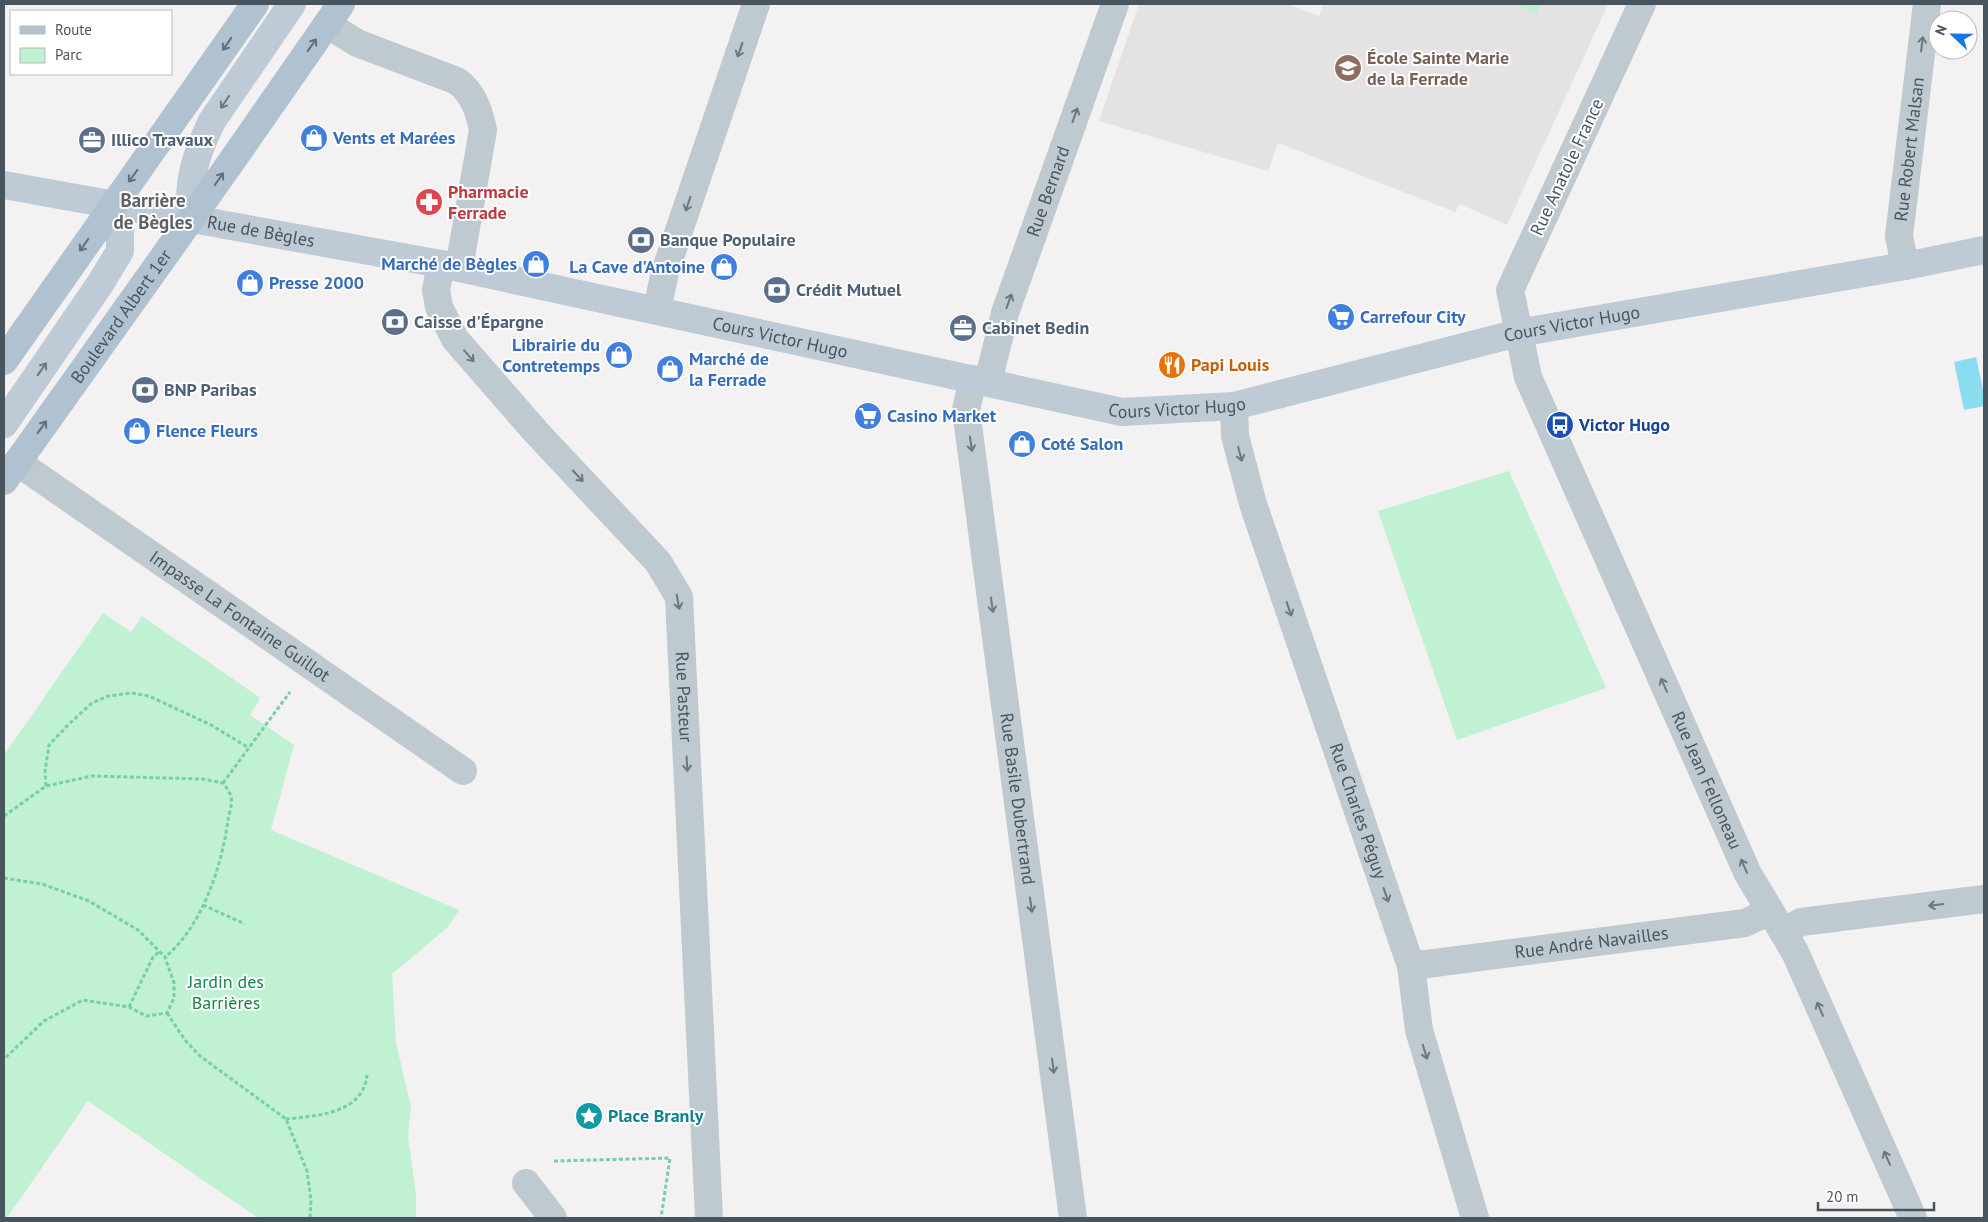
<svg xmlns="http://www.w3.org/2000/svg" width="1988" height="1222" viewBox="0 0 1988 1222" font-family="'PT Sans',sans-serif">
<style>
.education{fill:#e4e2e3}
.green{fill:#bff1d2}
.water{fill:#8bdcef}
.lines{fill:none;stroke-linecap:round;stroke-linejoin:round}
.path{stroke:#76d0a2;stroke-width:3;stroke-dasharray:4 2.5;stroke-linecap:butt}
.street{stroke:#bec9d0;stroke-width:28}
.secondary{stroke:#becad5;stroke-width:28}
.primary{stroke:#b0c1d0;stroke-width:28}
.oneway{stroke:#62707b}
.oneway2{stroke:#6b7881}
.oneway3{stroke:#6b7882}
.labels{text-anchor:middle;stroke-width:4;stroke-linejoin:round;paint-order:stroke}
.education-label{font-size:18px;font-weight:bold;fill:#785e54;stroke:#fff;text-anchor:start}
.shop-label{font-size:18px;font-weight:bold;fill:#366cbe;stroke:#fff;text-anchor:start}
.service-label{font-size:18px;font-weight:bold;fill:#4e5e75;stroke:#fff;text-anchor:start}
.street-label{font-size:18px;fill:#48555f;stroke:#fff}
.health-label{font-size:18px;font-weight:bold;fill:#be3a42;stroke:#fff;text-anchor:start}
.food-label{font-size:18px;font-weight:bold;fill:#c56008;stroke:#fff;text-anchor:start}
.transit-label{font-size:18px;font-weight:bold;fill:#164399;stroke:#fff;text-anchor:start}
.park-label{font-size:18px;fill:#15844a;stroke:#fff}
.culture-label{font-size:18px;font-weight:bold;fill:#0d838f;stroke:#fff;text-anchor:start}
.neighbourhood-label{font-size:19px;font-weight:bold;fill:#5d6166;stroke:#fff}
</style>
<rect width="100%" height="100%" fill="#f3f1f1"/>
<!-- education -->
<polygon class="education" points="1139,4 1288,4 1319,16 1323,4 1608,4 1507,225 1460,204 1455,212 1278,143 1268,171 1099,121"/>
<!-- green -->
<g class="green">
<polygon points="1513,4 1541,4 1537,14"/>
<polygon points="1509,471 1606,688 1457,740 1378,511"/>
<polygon points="103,613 131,632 142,616 259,697 259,701 250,715 294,745 271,830 459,910 448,927 392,974 396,1043 411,1107 408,1136 416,1194 416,1218 258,1218 88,1101 7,1218 4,1218 4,755"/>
</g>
<!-- water -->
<polygon class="water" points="1976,357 1984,394 1984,406 1964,410 1954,362"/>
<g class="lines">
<!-- path -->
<g class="path">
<polyline points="223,783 290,692"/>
<polyline points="46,786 45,771 49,745 69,724 92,703 108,696 131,693 149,696 211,725 249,748"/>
<path d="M4,816l42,-30 46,-10 111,3 20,4c3,4 7,9 8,14 2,6 -2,16 -3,23 -6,46 -26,107 -63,137"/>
<polyline points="4,878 42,884 89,901 138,930 165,957 174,983 174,998 167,1013 146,1016 129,1007 83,1000 44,1021 4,1059"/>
<polyline points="203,905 245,924"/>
<polyline points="129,1007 153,957 159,952"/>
<polyline points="167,1013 185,1040 200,1056 286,1119 307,1171 311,1200 310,1218"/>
<path d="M286,1119c30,-3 77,-5 81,-44"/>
<polyline points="554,1161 670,1158 661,1218"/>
</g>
<!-- street -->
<g class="street">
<path id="s1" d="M1642,4l-132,286 18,87 220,497 47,78 118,266"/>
<path d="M327,24l30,19 100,38c16,12 22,29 26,49l-24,138"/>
<path id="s2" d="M441,264l-5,26 3,17 16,32 81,93 122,130 21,35 30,621"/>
<path id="s3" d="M1905,266l-6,-30 28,-232"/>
<polyline points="657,310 665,272 756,4"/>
<path id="s4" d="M973,379l-7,31 107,808"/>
<path id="s5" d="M988,382l17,-69 110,-309"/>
<path id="s6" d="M1234,406l1,30 18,68 158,462 8,64 56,188"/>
<path id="s7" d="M17,462l446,309"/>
<polyline points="1783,932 1801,922 1984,899"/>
<path id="s8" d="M1411,966l334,-43 25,-12"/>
<polyline points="526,1183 553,1218"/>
</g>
<!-- secondary -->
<g class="secondary">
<path id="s9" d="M4,185l437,79 681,148 112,-6 284,-73 387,-67 79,-16"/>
<path d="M191,218c-4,-37 5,-64 21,-97l80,-117"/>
<polyline points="4,424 100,284 120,251 120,222 112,205"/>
</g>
<!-- primary -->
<g class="primary">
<path d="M4,361c83,-119 168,-238 251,-357"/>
<path id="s10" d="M4,481l218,-306 119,-171"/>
</g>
</g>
<!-- one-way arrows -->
<defs><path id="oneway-shaft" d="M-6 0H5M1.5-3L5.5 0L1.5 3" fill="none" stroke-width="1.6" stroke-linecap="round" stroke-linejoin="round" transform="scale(1.25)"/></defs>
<g class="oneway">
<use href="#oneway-shaft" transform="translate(227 44) rotate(125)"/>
<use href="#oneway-shaft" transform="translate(312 45) rotate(-55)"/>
<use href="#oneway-shaft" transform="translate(133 176) rotate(126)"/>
<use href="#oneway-shaft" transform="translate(219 179) rotate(-55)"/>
<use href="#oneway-shaft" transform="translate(84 245) rotate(125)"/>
<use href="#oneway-shaft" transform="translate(42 427) rotate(-54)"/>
</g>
<g class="oneway2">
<use href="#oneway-shaft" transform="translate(1922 44) rotate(-83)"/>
<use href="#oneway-shaft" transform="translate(740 50) rotate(109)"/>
<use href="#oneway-shaft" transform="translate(1075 115) rotate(-70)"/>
<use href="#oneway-shaft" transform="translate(688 204) rotate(109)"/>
<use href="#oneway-shaft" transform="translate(1009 301) rotate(-70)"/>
<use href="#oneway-shaft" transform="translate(469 356) rotate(49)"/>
<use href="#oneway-shaft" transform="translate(971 444) rotate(82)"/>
<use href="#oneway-shaft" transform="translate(1240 454) rotate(75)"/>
<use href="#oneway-shaft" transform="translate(578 476) rotate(47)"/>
<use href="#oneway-shaft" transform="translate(678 602) rotate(80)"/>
<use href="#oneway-shaft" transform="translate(992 605) rotate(82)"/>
<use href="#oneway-shaft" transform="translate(1289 609) rotate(71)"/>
<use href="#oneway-shaft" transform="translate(1664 685) rotate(-114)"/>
<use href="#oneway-shaft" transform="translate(687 764) rotate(87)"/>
<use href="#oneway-shaft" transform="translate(1744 866) rotate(-114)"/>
<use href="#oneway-shaft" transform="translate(1386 895) rotate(71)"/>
<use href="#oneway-shaft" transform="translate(1031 905) rotate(82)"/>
<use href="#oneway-shaft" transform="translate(1936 905) rotate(173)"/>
<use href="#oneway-shaft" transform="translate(1820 1009) rotate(-114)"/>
<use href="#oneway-shaft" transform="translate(1425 1052) rotate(73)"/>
<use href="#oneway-shaft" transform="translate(1053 1066) rotate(82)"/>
<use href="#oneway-shaft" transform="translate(1887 1158) rotate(-114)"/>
</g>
<g class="oneway3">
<use href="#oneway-shaft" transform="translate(225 102) rotate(124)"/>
<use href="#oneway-shaft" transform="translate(42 369) rotate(-55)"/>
</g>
<!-- icons -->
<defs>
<g id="school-disc" transform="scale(1.4375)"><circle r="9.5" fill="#8d6e63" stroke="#fff"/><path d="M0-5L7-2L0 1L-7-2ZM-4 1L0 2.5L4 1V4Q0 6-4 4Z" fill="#fff"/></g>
<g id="shop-disc" transform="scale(1.4375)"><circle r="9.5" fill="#3f7fe0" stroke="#fff"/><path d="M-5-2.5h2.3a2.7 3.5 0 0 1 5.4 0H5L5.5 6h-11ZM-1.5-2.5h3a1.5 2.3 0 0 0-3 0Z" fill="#fff"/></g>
<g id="office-disc" transform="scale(1.4375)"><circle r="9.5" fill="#5c6f8a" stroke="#fff"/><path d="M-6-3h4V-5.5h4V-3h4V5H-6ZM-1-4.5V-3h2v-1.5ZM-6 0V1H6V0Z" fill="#fff"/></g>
<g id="pharmacy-disc" transform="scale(1.4375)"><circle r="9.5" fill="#e0444e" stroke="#fff"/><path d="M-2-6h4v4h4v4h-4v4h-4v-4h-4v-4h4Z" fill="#fff"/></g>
<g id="bank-disc" transform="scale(1.4375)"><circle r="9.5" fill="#5c6f8a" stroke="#fff"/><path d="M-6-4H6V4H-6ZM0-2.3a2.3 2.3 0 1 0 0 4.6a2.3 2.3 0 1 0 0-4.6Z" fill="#fff"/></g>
<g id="supermarket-disc" transform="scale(1.4375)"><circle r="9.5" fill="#3f7fe0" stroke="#fff"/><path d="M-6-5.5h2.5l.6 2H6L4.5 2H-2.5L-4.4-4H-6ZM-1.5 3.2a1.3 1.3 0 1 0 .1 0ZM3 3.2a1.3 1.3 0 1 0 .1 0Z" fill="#fff"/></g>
<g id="restaurant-disc" transform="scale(1.4375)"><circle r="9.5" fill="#e8710a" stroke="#fff"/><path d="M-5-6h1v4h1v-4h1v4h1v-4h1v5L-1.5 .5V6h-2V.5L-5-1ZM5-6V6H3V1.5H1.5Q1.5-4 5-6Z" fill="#fff"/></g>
<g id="bus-disc" transform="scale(1.4375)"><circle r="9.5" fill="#1a4fb4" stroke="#fff"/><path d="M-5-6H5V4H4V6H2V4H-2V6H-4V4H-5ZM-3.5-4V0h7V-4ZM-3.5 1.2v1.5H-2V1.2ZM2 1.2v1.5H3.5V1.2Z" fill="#fff"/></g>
<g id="sight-disc" transform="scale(1.4375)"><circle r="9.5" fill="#0f9aa8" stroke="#fff"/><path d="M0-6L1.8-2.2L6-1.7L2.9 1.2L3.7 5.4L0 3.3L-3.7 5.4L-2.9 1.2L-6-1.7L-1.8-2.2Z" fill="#fff"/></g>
</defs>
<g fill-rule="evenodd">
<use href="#school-disc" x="1348" y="68"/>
<use href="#shop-disc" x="314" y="138"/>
<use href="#office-disc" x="92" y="140"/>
<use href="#pharmacy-disc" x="429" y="202"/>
<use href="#bank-disc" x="641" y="240"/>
<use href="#shop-disc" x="536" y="264"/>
<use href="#shop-disc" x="724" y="267"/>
<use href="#shop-disc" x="250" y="283"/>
<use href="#bank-disc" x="777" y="290"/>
<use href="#supermarket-disc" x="1341" y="317"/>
<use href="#bank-disc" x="395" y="322"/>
<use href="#office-disc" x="963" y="328"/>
<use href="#shop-disc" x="619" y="355"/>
<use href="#restaurant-disc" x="1172" y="365"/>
<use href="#shop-disc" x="670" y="369"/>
<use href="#bank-disc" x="145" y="390"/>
<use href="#supermarket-disc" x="868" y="416"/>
<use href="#bus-disc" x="1560" y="425"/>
<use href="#shop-disc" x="137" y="431"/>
<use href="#shop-disc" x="1022" y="444"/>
<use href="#sight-disc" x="589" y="1116"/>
</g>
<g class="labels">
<!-- education labels -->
<g class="education-label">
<text x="1367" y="64">École Sainte Marie<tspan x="1367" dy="21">de la Ferrade</tspan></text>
</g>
<!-- shop labels -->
<g class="shop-label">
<text x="333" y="144">Vents et Marées</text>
<text x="517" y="270" text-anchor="end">Marché de Bègles</text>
<text x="705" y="273" text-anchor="end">La Cave d'Antoine</text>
<text x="269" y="289">Presse 2000</text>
<text x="1360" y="323">Carrefour City</text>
<text x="600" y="351" text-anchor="end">Librairie du<tspan x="600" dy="21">Contretemps</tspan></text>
<text x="689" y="365">Marché de<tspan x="689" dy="21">la Ferrade</tspan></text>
<text x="887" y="422">Casino Market</text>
<text x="156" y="437">Flence Fleurs</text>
<text x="1041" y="450">Coté Salon</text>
</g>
<!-- service labels -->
<g class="service-label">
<text x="111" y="146">Illico Travaux</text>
<text x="660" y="246">Banque Populaire</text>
<text x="796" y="296">Crédit Mutuel</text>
<text x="414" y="328">Caisse d'Épargne</text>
<text x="982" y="334">Cabinet Bedin</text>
<text x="164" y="396">BNP Paribas</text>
</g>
<!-- street labels -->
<g class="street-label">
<text dy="6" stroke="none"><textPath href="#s3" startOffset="118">Rue Robert Malsan</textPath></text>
<text transform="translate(1567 167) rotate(-65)" y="6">Rue Anatole France</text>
<text dy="6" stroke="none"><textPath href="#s5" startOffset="200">Rue Bernard</textPath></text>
<text dy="6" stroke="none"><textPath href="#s9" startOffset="261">Rue de Bègles</textPath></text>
<text dy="6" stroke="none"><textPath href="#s10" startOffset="202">Boulevard Albert 1er</textPath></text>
<text dy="6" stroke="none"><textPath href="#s9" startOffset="1601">Cours Victor Hugo</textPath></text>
<text dy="6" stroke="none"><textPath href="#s9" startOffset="791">Cours Victor Hugo</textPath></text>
<text dy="6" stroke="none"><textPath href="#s9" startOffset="1196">Cours Victor Hugo</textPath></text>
<text dy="6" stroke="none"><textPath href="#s7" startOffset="271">Impasse La Fontaine Guillot</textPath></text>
<text dy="6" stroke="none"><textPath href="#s2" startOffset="522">Rue Pasteur</textPath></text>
<text dy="6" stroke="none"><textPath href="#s1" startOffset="845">Rue Jean Felloneau</textPath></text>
<text dy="6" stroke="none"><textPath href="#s4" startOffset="424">Rue Basile Dubertrand</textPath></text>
<text dy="6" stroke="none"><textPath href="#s6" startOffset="425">Rue Charles Péguy</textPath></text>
<text dy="6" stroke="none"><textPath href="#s8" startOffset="182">Rue André Navailles</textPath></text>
</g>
<!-- health labels -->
<g class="health-label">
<text x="448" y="198">Pharmacie<tspan x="448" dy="21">Ferrade</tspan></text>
</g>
<!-- food labels -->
<g class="food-label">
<text x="1191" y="371">Papi Louis</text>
</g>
<!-- transit labels -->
<g class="transit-label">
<text x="1579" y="431">Victor Hugo</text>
</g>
<!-- park labels -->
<g class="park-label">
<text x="226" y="988">Jardin des<tspan x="226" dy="21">Barrières</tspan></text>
</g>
<!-- culture labels -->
<g class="culture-label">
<text x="608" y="1122">Place Branly</text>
</g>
<!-- neighbourhood labels -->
<g class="neighbourhood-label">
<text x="153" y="207">Barrière<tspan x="153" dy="22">de Bègles</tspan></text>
</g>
</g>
<!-- border -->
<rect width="1988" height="1222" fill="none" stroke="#48555f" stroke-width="10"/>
<!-- legend -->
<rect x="10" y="10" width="162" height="65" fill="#ffffff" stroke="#b6bbbf"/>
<rect x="20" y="26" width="25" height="8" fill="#b0c1d0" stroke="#b6bbbf"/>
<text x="55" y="35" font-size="15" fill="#48555f">Route</text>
<rect x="20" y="48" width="25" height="15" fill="#bff1d2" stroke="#b6bbbf"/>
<text x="55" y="60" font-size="15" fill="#48555f">Parc</text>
<!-- north arrow -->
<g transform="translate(1953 35) rotate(292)"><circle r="24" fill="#ffffff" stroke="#b6bbbf"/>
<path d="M0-4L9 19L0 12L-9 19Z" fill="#1476ea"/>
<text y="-8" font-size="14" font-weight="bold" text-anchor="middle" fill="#48555f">N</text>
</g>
<!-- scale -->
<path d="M1818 1202v8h116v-8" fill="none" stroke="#48555f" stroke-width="2.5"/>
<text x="1826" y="1202" font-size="15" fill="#48555f" stroke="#ffffff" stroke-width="4" paint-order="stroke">20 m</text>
</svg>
